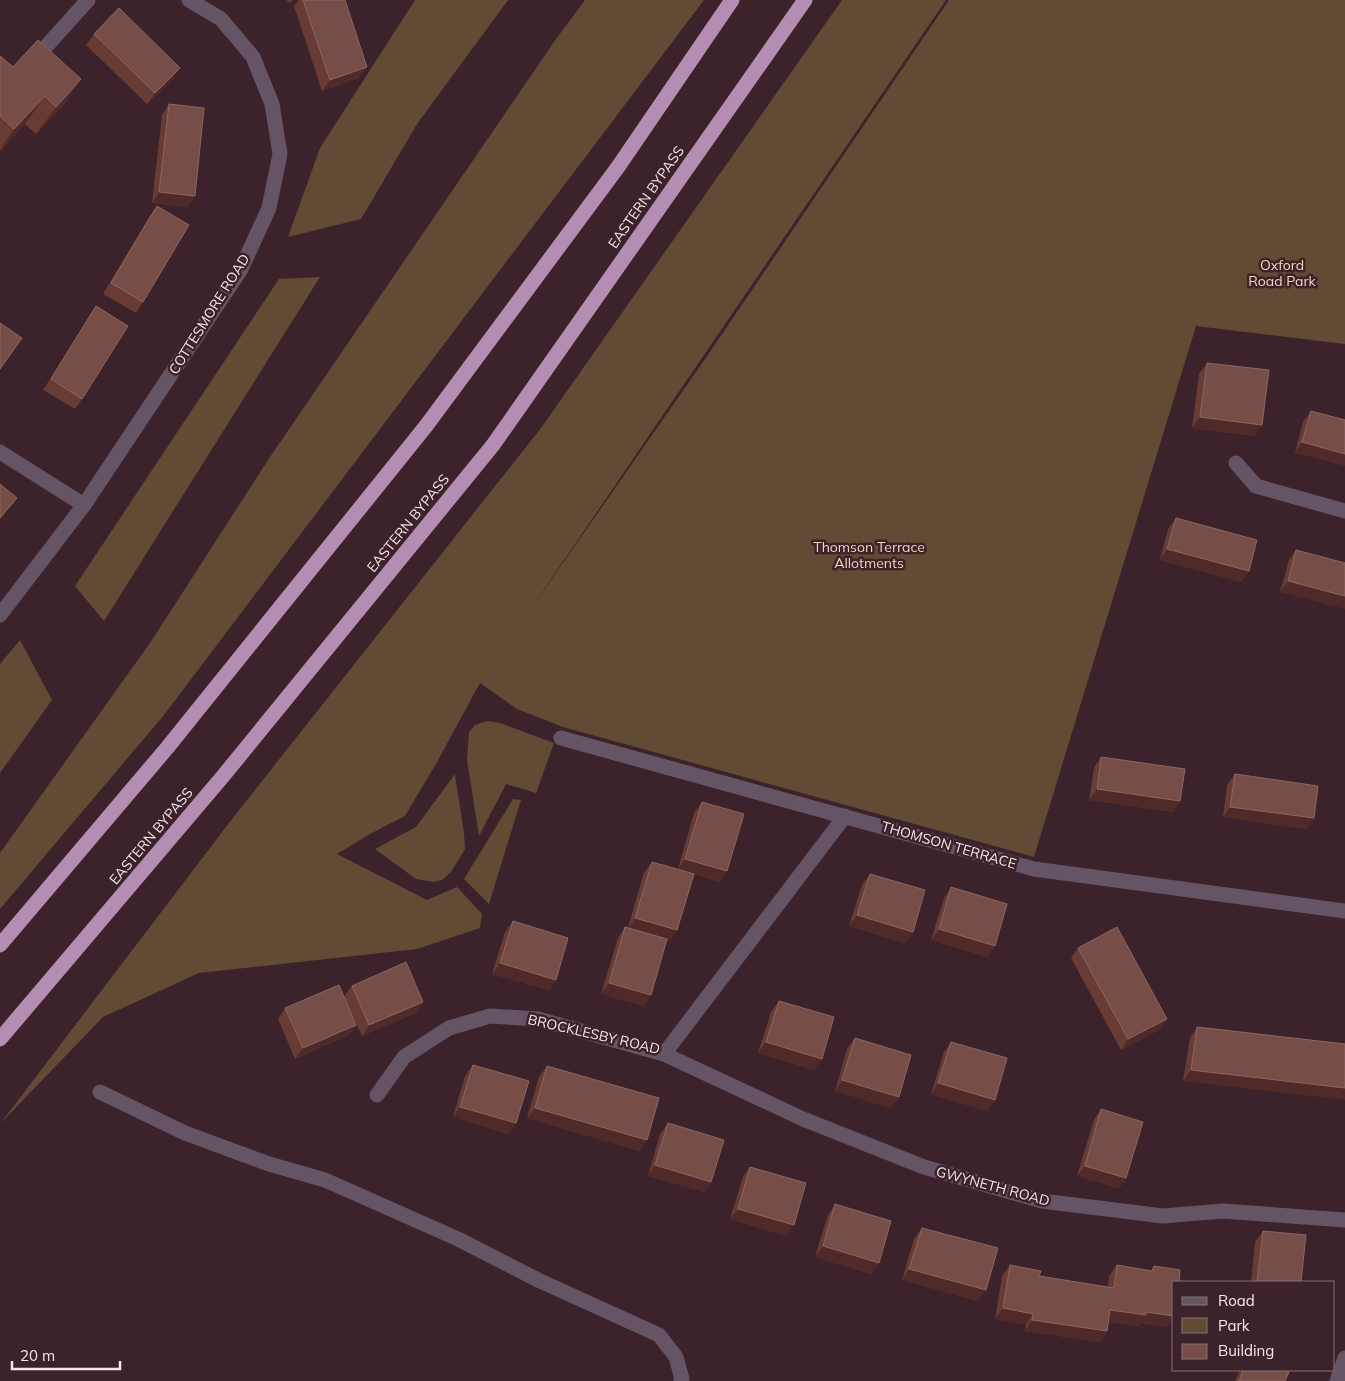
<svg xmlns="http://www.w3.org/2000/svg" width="1345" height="1381" viewBox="0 0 1345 1381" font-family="Mulish,sans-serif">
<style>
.green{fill:#624b34}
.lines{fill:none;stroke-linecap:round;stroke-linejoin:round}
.minor{stroke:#655564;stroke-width:15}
.highway{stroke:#b48db2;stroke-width:15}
.wall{fill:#683c34}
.shaded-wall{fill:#502a28}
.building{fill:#774e47;stroke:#8c6661}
.labels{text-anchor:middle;stroke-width:5;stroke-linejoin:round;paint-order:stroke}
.street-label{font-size:14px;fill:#f8e6eb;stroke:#3c222a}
.park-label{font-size:14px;fill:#fad6b5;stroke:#3c222a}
</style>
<rect width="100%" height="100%" fill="#3c222a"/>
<!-- green -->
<g class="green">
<polygon points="415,0 508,0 417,124 361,219 288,237 320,148"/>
<polygon points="585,0 704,0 164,715 0,909 0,853 150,643 270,457 556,39"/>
<polygon points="842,0 946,0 526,616 705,359 949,0 1345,0 1345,344 1196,326 1034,857 563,727 517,709 480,683 437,762 405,816 370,834 337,854 427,900 457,887 482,914 480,928 417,949 199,973 103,1017 0,1124 232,819 541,428"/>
<polygon points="320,277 104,621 75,586 279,279"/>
<polygon points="20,640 52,700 0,773 0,664"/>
<polygon points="488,721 500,723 554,743 536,793 506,784 479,836 467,760 469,732 475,725"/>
<polygon points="455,774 464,833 465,849 451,872 442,880 433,882 416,879 375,849 416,827"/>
<polygon points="513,799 521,800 489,904 464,879"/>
</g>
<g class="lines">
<!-- minor -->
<g class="minor">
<polyline points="34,60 88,0"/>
<polyline points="0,452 84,505"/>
<polyline points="1236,463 1256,486 1345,511"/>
<polyline points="0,615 84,505 241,269 269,208 280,154 272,104 253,57 221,19 189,0"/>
<polyline points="561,738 1034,869 1345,911"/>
<polyline points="664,1054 803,1119 924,1167 1042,1201 1163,1216 1223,1211 1345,1220"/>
<polyline points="100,1092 185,1133 269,1164 325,1180 458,1239 538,1280 659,1335 676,1357 682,1379 681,1381"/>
<polyline points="377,1095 404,1057 449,1028 490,1016 538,1019 664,1054 845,816"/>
<polyline points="1337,1381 1345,1358"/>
</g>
<!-- highway -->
<g class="highway">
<polyline points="0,945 167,748 426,426 618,167 732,0"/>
<polyline points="0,1039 224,775 493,445 805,0"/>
</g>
</g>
<!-- wall -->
<g class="wall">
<polygon points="286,0 293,0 290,3"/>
<polygon points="299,0 345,0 359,78 322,91 294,6"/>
<polygon points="94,34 180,68 173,78 147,104 86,45"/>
<polygon points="0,56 13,67 81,79 62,107 36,134 25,124 0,152"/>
<polygon points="169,104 195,196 187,207 152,203 162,115"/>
<polygon points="157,206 143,302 136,313 103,294 149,217"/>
<polygon points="96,306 82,399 75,409 43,390"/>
<polygon points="1207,363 1254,436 1192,428 1199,374"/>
<polygon points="1311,411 1345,420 1295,453 1303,422"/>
<polygon points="1176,518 1249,571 1241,582 1160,560 1168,529"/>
<polygon points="1296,550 1345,563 1280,592 1289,560"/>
<polygon points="1101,757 1180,801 1173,812 1089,800 1094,768"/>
<polygon points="1235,774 1314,818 1306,829 1223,817 1227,785"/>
<polygon points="702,802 727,871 720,882 694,874 670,941 667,940 644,1006 601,994 618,938 625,927 628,927 644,873 652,862 678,869 694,813"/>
<polygon points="870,874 913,932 905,943 849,926 862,885"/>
<polygon points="951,887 995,946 987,957 931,940 944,898"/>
<polygon points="513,921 556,980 549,990 492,974 505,932"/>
<polygon points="1078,948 1159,1030 1121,1050 1071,958"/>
<polygon points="352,986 423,1002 416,1013 362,1036 344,997"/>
<polygon points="779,1001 814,1070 758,1053 771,1012"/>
<polygon points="285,1008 356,1025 349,1035 295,1059 278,1019"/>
<polygon points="1197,1027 1345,1044 1183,1081 1190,1038"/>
<polygon points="855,1038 899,1097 891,1108 835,1091 847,1049"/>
<polygon points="951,1042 995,1100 987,1111 931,1094 944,1052"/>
<polygon points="473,1065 509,1134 453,1117 465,1076"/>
<polygon points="547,1066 647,1140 639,1151 527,1118 539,1077"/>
<polygon points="1101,1109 1126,1178 1119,1188 1077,1176 1094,1120"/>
<polygon points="668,1123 711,1182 704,1192 648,1176 660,1134"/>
<polygon points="750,1167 786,1236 730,1219 743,1177"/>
<polygon points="835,1204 879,1263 871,1274 815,1257 828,1215"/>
<polygon points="922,1228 978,1301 902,1280 914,1239"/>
<polygon points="1263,1231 1301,1282 1251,1282 1255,1242"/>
<polygon points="1010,1265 1039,1276 1108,1287 1109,1276 1117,1265 1151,1271 1154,1266 1174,1316 1166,1327 1140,1323 1138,1326 1109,1322 1107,1331 1100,1342 1025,1331 1026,1324 995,1319 1002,1276"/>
<polygon points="1240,1370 1290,1370 1285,1381 1235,1381"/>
</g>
<!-- shaded-wall -->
<g class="shaded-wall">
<polygon points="367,67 359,78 322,91 330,80"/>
<polygon points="180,68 173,78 147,104 155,93"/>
<polygon points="81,79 62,107 36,134 56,107"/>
<polygon points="45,96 25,124 0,152 0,150 14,129"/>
<polygon points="159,192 195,196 187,207 152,203"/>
<polygon points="1200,417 1262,425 1254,436 1192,428"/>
<polygon points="1302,442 1345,454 1345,466 1295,453"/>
<polygon points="17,498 9,508 0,520 0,518"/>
<polygon points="1167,549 1249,571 1241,582 1160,560"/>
<polygon points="1288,581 1345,596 1345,609 1280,592"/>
<polygon points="1097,789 1180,801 1173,812 1089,800"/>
<polygon points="1230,807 1314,818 1306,829 1223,817"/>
<polygon points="685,859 727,871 720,882 678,869"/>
<polygon points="857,915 913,932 905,943 849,926"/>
<polygon points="635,918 677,930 670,941 628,929"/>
<polygon points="939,929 995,946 987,957 931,940"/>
<polygon points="500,963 556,980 549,990 492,974"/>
<polygon points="609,983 651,995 644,1006 601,994"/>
<polygon points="423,1002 416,1013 362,1036 369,1025"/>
<polygon points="1167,1019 1159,1030 1121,1050 1128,1039"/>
<polygon points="356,1025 349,1035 295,1059 303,1048"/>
<polygon points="766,1042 822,1059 814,1070 758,1053"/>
<polygon points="1191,1070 1345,1088 1345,1100 1183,1081"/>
<polygon points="842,1080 899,1097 891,1108 835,1091"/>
<polygon points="938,1083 995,1100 987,1111 931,1094"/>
<polygon points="460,1107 516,1123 509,1134 453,1117"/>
<polygon points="535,1108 647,1140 639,1151 527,1118"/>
<polygon points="655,1165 711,1182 704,1192 648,1176"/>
<polygon points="1085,1166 1126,1178 1119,1188 1077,1176"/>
<polygon points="738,1209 794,1225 786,1236 730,1219"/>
<polygon points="823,1246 879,1263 871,1274 815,1257"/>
<polygon points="909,1269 986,1290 978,1301 902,1280"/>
<polygon points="1003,1308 1033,1314 1026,1324 995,1319"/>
<polygon points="1110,1310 1146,1312 1174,1316 1166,1327 1140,1323 1138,1326 1103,1321"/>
<polygon points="1032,1320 1107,1331 1100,1342 1025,1331"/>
</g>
<!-- building -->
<g class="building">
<polygon points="303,0 345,0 367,67 330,80"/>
<polygon points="119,8 180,68 155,93 94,34"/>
<polygon points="38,40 81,79 56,107 45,96 14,129 0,116 0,56 13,67"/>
<polygon points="169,104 204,108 195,196 159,192"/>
<polygon points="157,206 189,225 143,302 111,283"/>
<polygon points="96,306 128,326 82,399 51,379"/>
<polygon points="0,323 22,338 0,369"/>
<polygon points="1207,363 1269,370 1262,425 1200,417"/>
<polygon points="1311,411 1345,420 1345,454 1302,442"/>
<polygon points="0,484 17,498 0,518"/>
<polygon points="1176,518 1257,540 1249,571 1167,549"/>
<polygon points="1296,550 1345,563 1345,596 1288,581"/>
<polygon points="1101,757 1185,769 1180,801 1097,789"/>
<polygon points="1235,774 1318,786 1314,818 1230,807"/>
<polygon points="702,802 744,814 727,871 685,859"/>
<polygon points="652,862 694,874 677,930 635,918"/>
<polygon points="870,874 925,890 913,932 857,915"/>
<polygon points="951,887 1007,904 995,946 939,929"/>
<polygon points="513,921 568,938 556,980 500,963"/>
<polygon points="625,927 667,939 651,995 609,983"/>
<polygon points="1117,927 1167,1019 1128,1039 1078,948"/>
<polygon points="406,962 423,1002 369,1025 352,986"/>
<polygon points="339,985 356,1025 303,1048 285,1008"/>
<polygon points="779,1001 834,1017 822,1059 766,1042"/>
<polygon points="1197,1027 1345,1044 1345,1088 1191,1070"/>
<polygon points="855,1038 911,1055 899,1097 842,1080"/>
<polygon points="951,1042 1007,1058 995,1100 938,1083"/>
<polygon points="473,1065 529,1081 516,1123 460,1107"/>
<polygon points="547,1066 659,1098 647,1140 535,1108"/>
<polygon points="1101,1109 1143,1122 1126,1178 1085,1166"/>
<polygon points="668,1123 724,1140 711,1182 655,1165"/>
<polygon points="750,1167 806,1183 794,1225 738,1209"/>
<polygon points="835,1204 891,1221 879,1263 823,1246"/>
<polygon points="922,1228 998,1248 986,1290 909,1269"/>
<polygon points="1263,1231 1306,1235 1301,1282 1257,1282"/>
<polygon points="1010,1265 1041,1271 1039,1276 1114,1288 1117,1265 1152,1271 1154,1266 1180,1270 1179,1282 1174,1282 1174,1316 1146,1312 1146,1315 1110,1310 1107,1331 1032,1320 1033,1314 1003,1308"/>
<polygon points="1243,1370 1290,1370 1285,1381 1239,1381"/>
</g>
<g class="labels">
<!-- street labels -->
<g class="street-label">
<text transform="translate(646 197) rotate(-55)" y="5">EASTERN BYPASS</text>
<text transform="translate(209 314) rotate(-58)" y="5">COTTESMORE ROAD</text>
<text transform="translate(408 523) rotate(-51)" y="5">EASTERN BYPASS</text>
<text transform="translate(151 836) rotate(-50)" y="5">EASTERN BYPASS</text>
<text transform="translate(949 845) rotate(16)" y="5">THOMSON TERRACE</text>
<text transform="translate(594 1034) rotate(13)" y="5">BROCKLESBY ROAD</text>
<text transform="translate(993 1186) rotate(15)" y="5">GWYNETH ROAD</text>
</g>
<!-- park labels -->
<g class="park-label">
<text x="1282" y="270">Oxford<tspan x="1282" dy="16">Road Park</tspan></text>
<text x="869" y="552">Thomson Terrace<tspan x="869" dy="16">Allotments</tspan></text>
</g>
</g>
<!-- legend -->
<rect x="1172" y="1281" width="162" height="90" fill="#3c222a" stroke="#877077"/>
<rect x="1182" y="1297" width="25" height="8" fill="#655564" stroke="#877077"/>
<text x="1218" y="1306" font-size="15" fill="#f8e6eb">Road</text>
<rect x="1182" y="1318" width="25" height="15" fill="#624b34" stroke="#877077"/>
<text x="1218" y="1331" font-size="15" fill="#f8e6eb">Park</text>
<rect x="1182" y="1344" width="25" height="15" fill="#774e47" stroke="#877077"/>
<text x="1218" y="1356" font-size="15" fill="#f8e6eb">Building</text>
<!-- scale -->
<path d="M12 1361v8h108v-8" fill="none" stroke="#f8e6eb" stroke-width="2.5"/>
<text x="20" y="1361" font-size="15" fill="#f8e6eb" stroke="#3c222a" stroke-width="4" paint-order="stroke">20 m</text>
</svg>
